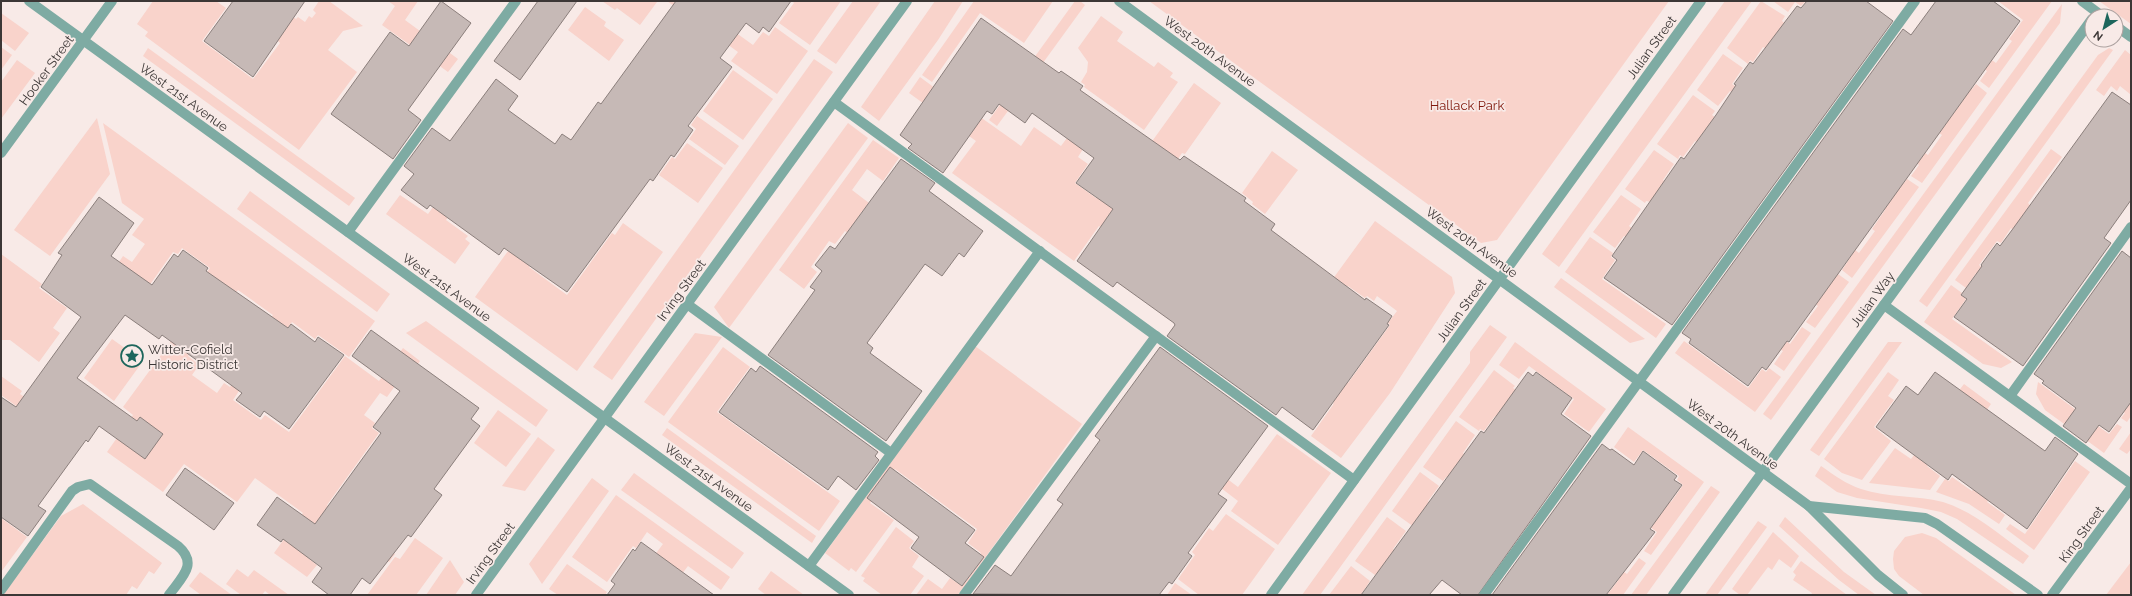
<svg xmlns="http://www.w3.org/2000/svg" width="2132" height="596" viewBox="0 0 2132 596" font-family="Raleway,sans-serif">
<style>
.green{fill:#f9d3cb}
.building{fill:#c6b9b6;stroke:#8b7f7c}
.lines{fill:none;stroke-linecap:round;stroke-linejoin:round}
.minor{stroke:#7eaba3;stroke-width:10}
.labels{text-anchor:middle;stroke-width:3.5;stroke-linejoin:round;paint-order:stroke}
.street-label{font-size:13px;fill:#3c3736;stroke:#f8eae7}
.park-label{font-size:13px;fill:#82190d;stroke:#f8eae7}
.poi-label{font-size:13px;fill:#3c3736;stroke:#f8eae7;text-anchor:start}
</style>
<rect width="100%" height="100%" fill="#f8eae7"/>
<!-- green -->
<g class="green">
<polygon points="153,1 216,1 226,8 202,41 253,79 280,43 276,39 289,14 296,19 298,17 305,22 309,16 312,18 316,13 313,10 319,1 329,1 363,26 343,31 328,50 357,72 299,150 145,36 148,32 137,24"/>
<polygon points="388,1 418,1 405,20 458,59 448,72 382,25 395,6"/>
<polygon points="602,1 656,1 657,2 640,25 617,8 615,10"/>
<polygon points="667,1 692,1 753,45 763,32 769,36 775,27 808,51 777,94 731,61 738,52"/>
<polygon points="792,1 841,1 810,45 779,23 794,3"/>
<polygon points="853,1 881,1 836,64 817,51"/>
<polygon points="935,1 963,1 938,40 879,121 861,107"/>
<polygon points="974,1 1053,1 1024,43 980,13 932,82 922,75"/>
<polygon points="1075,1 1080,1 1085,5 997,126 989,120"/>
<polygon points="1149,1 1669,1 1497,240 1481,243"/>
<polygon points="1725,1 1752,1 1559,267 1542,254"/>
<polygon points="1761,1 1785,16 1782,21 1787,25 1771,52 1763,47 1753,62 1750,60 1748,64 1727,48"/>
<polygon points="1773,1 1816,1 1841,29 1805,2 1801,6 1795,2 1788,12"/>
<polygon points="1998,1 2052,1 1989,88 1980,81 1987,71 1979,65 1961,38 1996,63 2012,41 2009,39 2023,20"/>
<polygon points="2099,1 2131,1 2131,24"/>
<polygon points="2062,4 2060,23 1771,420 1763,414"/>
<polygon points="585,7 606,22 604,26 624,40 609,61 568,30"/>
<polygon points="1,13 29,33 15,51 1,40"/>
<polygon points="1101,16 1123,32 1117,41 1154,67 1158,62 1173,73 1170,77 1178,82 1144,130 1084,87 1085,85 1081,82 1087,72 1088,62 1078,48"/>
<polygon points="1,47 12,55 1,70"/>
<polygon points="148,48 355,198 349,206 143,56"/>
<polygon points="2109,48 2113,50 1927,307 1919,301 2098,55"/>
<polygon points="2125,50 2131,55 2131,92 2130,94 2120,86 2117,91 2111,86 2104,96 2096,90"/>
<polygon points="1723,54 1743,68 1732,84 1778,117 1773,123 1730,91 1718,106 1697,90"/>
<polygon points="814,59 833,72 612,380 593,367"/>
<polygon points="17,60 35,73 1,119 1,82"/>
<polygon points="733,70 773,99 743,140 703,111"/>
<polygon points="920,77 974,117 976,114 1021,146 1034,127 1061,146 1095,100 1106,108 1079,146 1083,149 1078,157 1088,164 1075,183 1096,198 1115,171 1123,243 1099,226 1074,261 952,173 976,141 909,93"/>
<polygon points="1194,83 1221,103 1185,154 1182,153 1178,159 1130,172"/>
<polygon points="1976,84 1987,93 1922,183 1911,176 1919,165 1912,159 1898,134 1928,155 1942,135 1939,133 1953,114 1968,86 1972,89"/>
<polygon points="1693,95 1715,111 1712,115 1716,118 1711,152 1695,141 1683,157 1680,155 1678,159 1657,144"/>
<polygon points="697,116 739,146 725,165 689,139 696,129 691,125"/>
<polygon points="97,118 110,174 50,256 14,230"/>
<polygon points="103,123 375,321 349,357 318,335 315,339 292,322 245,387 247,351 273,315 238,290 232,297 205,275 210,268 182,248 178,254 173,252 149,286 107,280 123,256 132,262 145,244 132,235 144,219 122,203"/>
<polygon points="848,123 868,138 729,328 714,307"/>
<polygon points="873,140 899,158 883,181 867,169 852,190 869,203 860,214 884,259 845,231 835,244 829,241 811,267 817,272 804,289 779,270"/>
<polygon points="687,143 723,168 698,203 659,175 672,157 675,159"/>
<polygon points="2051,149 2062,157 2028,203 2032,207 2044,252 2011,228 2001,243 1997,241 1979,265 2002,282 1997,288 1976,273 1966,288 1955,280"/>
<polygon points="1654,150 1674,164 1663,180 1709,213 1646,201 1645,203 1625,189"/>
<polygon points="1272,151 1298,170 1265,214 1252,204 1253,202 1242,193"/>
<polygon points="1907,179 1919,187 1852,278 1842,270 1852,255 1825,235 1823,226 1859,253 1875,231 1872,229 1885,210 1866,196 1901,180 1904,183"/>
<polygon points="449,185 455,207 446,220 468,236 465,239 470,243 455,264 386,214 400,195 428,214"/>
<polygon points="250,191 390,294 377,312 237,209"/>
<polygon points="1621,195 1641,209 1629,226 1636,232 1630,240 1624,236 1615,248 1593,232"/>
<polygon points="1375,221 1452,277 1455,293 1390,393 1341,458 1311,436 1333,405 1337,388 1343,380 1348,383 1390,325 1388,323 1397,311 1377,296 1374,301 1367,296 1365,298 1348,286 1346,288 1332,280"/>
<polygon points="623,223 663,252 577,371 475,297 513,244 534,259 529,267 567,295 612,233 615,235"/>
<polygon points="1590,237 1613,253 1611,257 1615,260 1602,279 1666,324 1656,338 1565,272"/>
<polygon points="1,254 42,284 39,288 67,308 53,328 60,333 39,362 10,340 1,340"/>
<polygon points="1838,274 1849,282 1815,328 1806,322 1818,306 1799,292 1835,277"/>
<polygon points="1561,278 1645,339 1630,343 1554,287"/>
<polygon points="1951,285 1962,293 1961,295 1966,299 1952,319 2012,362 2001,368 1983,364 1924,322"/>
<polygon points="199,303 217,316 188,356 199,365 192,375 217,393 224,383 230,387 233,382 241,388 233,400 261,420 265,415 289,432 345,356 379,381 403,348 420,361 413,371 408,368 387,397 380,393 364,415 375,423 372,428 379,433 327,505 395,554 389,562 334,522 308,558 317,565 307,577 274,553 303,513 255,478 237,502 184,464 163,492 107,452 133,415 123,407"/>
<polygon points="1745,311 1790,344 1802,327 1811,333 1784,371 1774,364 1783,351 1739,320"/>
<polygon points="426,321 548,410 536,427 406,333"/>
<polygon points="1490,325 1507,337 1320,595 1302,595 1470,363 1470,352"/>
<polygon points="695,333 722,337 664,416 644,402"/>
<polygon points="112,339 143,361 114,401 84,378"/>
<polygon points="1684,341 1748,388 1762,369 1766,372 1769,368 1781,377 1755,412 1675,353"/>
<polygon points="1515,342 1606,409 1589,432 1564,414 1574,399 1529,366 1519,379 1499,365"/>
<polygon points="1888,342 1902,342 1819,456 1810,450"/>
<polygon points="975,346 1082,424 958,595 916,595 928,579 942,589 950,578 959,584 981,553 968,543 977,529 895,469 870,503 894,520 856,572 851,568 849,571 825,553"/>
<polygon points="723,347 750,367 717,412 840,501 819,531 668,422"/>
<polygon points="1494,370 1515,386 1513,388 1519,392 1545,452 1495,416 1484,431 1480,429 1479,431 1459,417"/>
<polygon points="1888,372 1899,380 1888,396 1894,400 1874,427 1891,441 1862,480 1842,473 1824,459"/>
<polygon points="1,376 22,391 20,394 33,403 26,413 1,395"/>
<polygon points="2038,382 2109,434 2117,424 2122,427 2104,453 2045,410 2036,394"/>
<polygon points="1964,384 1991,404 1978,422 1965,413 1927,466 1940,476 1930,490 1869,483 1895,448 1911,459 1947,412 1944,410"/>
<polygon points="2131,397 2131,416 2127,422 2121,418 2125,413 2121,411"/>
<polygon points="498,410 531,434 506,467 474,443"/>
<polygon points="1456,421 1475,435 1463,453 1469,457 1449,478 1446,477 1443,481 1423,467"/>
<polygon points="1628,427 1704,482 1651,555 1644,551 1657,532 1619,505 1666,499 1671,502 1683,485 1677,480 1679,476 1643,450 1634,462 1614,447"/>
<polygon points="667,428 816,536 812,543 662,435"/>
<polygon points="2131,432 2131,449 2127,454 2119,449"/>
<polygon points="1277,434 1331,473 1278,545 1231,511 1238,501 1221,488 1202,460 1238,487"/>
<polygon points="538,437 555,450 525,491 502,486"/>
<polygon points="1996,457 2012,468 1987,502 2005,515 1999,524 1969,504 1936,492 1945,479 1949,481 1952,477 1972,491"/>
<polygon points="2075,461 2090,472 2034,550 2006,529 2010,524 2025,534"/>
<path d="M1821,466c13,9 25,18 40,23 26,9 55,6 82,13 32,10 59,35 86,54l-6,8 -66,-45 -16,-7 -20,-4 -64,-10 -20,-6 -22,-16z"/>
<polygon points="1420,472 1439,486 1428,501 1458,523 1414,527 1392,511"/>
<polygon points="634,473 744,553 732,569 621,490"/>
<polygon points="592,478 609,491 542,584 529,564"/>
<polygon points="1711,486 1720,492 1646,595 1631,595"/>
<polygon points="616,495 730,577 721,590 688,566 678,579 651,560 663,544 647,532 636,548 633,546 607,582 572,557"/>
<polygon points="83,504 162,563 154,574 149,571 137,589 132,586 126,595 3,595 61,516"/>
<polygon points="1226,514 1275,549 1242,595 1199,595 1178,579 1195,555 1192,552 1209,528 1213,531"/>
<polygon points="1387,517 1406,531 1393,549 1431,576 1380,574 1378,572 1375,575 1355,561"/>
<polygon points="1785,517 1844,572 1876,595 1859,595 1839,580 1779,526"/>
<polygon points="1,518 27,537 1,572"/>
<polygon points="1758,521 1767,527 1717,595 1705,595"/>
<polygon points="896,527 914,541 909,548 919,556 912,567 924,576 910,595 882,595 863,581 865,578 861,576"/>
<polygon points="1773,532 1799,556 1791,568 1779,559 1772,570 1768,567 1747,595 1740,595 1732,589"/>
<polygon points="1922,533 1936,538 2016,595 1924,595 1899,576 1894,569 1893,559 1894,551 1905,537"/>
<polygon points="415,538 443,558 416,595 367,595 395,557 400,559"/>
<polygon points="1586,545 1627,574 1639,558 1646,563 1623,595 1607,595 1620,578 1582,550"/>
<polygon points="450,560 464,582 455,595 426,595"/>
<polygon points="1801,561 1847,595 1811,595 1812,593 1793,580 1796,575 1793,572"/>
<polygon points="2131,562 2131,595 2106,595"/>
<polygon points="567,564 607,592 605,595 558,595 549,589"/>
<polygon points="1351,566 1370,581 1361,595 1329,595"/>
<polygon points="237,569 248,577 254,570 289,595 270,595 265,591 262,595 241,595 226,584"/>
<polygon points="771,571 804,595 766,595 758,589"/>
<polygon points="200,572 232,595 201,595 189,586"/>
<polygon points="1175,583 1192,595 1167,595"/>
</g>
<!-- building -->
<g class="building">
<polygon points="233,1 305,1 253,77 204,41"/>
<polygon points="441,1 471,23 408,110 421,120 393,159 331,114 390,32 409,46"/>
<polygon points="538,1 577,1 520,80 494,61"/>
<polygon points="676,1 791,1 769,32 763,27 759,33 746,23 720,58 732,67 688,126 693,130 674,157 671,155 653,181 650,179 567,292 504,248 499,255 430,205 427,209 401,190 414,174 404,166 432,128 450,141 496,79 518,96 508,110 555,144 562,134 571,140 598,102 601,104"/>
<polygon points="1807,1 1866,1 1893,21 1672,325 1604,278 1617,260 1612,256 1681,157 1684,159 1716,115 1736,85 1734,84 1750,62 1753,64 1797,6 1801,8"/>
<polygon points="1936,1 1993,1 2020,21 1789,342 1787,341 1766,370 1762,367 1748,386 1689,343 1691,339 1682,333 1903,29 1911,35"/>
<polygon points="981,18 1059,73 1061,71 1083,86 1080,90 1180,160 1184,156 1246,198 1244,201 1275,224 1271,230 1365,300 1366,298 1392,316 1387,324 1389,325 1313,430 1282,407 1276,415 1167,336 1175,325 1174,323 1117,282 1113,287 1077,261 1113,209 1076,183 1094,158 1032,113 1025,123 999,104 992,114 987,111 943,173 908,148 912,144 900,135"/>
<polygon points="2112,92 2131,105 2131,200 2104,238 2111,243 2023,366 1954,317 1967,299 1961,295 1982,266 1981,265 1997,243 2000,246 2012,230"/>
<polygon points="901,159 935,183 929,191 983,231 964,257 959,253 942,276 925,264 867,343 873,348 870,353 922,391 886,441 768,355 815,290 810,287 822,271 815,265 830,246 835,249"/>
<polygon points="99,197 134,223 111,256 152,285 174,254 178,257 183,250 208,268 206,271 288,328 291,324 315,342 318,337 344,355 289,429 264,411 260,417 236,400 242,393 162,335 159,339 125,315 77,378 137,421 140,417 163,434 145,459 99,426 88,442 86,440 38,506 46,511 28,536 1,517 1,397 16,407 81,317 41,287 62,255 58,253"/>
<polygon points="2122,251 2131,258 2131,402 2109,432 2099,425 2086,443 2063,426 2076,408 2042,383 2044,381 2034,374"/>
<polygon points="371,330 479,408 471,419 480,426 434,489 442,495 411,537 408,535 370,584 362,578 350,595 329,595 312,582 322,568 283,539 281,542 257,525 277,497 315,524 381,433 373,427 400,391 352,356"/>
<polygon points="1160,347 1268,426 1218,494 1227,500 1188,553 1192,556 1172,584 1169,582 1159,595 973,594 995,565 1011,576 1063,504 1057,500 1100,440 1095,436"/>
<polygon points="760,366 878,452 875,456 879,460 856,490 838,476 828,490 719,412 751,368 756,372"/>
<polygon points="1528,372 1533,376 1536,372 1572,398 1561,414 1591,436 1478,595 1462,595 1442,580 1429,595 1361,595 1481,431 1484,433"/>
<polygon points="1935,372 2045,451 2055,437 2078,454 2027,529 1952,474 1948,480 1876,427 1906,386 1918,395"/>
<polygon points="1602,444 1610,450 1612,449 1634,465 1643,451 1677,476 1674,480 1682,485 1650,529 1655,532 1606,595 1492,595"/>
<polygon points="890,467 975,530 965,543 984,557 962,586 911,548 919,537 867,498"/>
<polygon points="185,468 234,503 214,530 166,495"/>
<polygon points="641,542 714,595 607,595 615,584 611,581 633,549 635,551"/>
</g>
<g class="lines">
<!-- minor -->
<g class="minor">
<polyline points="29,1 849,595"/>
<polyline points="1119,1 1809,506 1878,575 1903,595"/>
<polyline points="2082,1 2102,16"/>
<polyline points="2116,26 2131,37"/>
<polyline points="834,102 1354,480"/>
<polyline points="1,153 112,1"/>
<polyline points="348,232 516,1"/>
<polyline points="687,304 891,453"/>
<polyline points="1884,305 2131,484"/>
<polyline points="2010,396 2131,227"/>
<polyline points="1809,506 1925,518 1937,524 2038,595"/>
<polyline points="809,566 1040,251"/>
<path d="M1,590l71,-99 6,-4 12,-3 88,62c21,18 3,32 -9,49"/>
<polyline points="476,595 907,1"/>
<polyline points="964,595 1156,336"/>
<polyline points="1271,595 1701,1"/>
<polyline points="1484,595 1915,1"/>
<polyline points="1673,595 2092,19"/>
<polyline points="2052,595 2131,488"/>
</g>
</g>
<!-- icons -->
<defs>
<g id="sight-ring" transform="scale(1.15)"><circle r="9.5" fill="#f8eae7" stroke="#1d665c" stroke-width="1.5"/><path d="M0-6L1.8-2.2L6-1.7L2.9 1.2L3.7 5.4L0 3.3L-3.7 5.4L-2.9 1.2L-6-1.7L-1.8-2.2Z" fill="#1d665c"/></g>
</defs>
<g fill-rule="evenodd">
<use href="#sight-ring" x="132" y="356"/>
</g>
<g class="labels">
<!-- street labels -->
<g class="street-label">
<text transform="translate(1651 47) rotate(-54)" y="5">Julian Street</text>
<text transform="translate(1210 51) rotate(36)" y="5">West 20th Avenue</text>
<text transform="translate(46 70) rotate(-54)" y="5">Hooker Street</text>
<text transform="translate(184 97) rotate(36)" y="5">West 21st Avenue</text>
<text transform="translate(1472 242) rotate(36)" y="5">West 20th Avenue</text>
<text transform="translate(447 287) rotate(36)" y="5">West 21st Avenue</text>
<text transform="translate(681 290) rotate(-54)" y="5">Irving Street</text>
<text transform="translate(1872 299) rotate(-54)" y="5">Julian Way</text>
<text transform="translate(1461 310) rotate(-54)" y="5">Julian Street</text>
<text transform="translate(1733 434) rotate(36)" y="5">West 20th Avenue</text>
<text transform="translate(709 477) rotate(36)" y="5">West 21st Avenue</text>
<text transform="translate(2081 534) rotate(-54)" y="5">King Street</text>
<text transform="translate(490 553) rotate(-54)" y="5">Irving Street</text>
</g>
<!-- park labels -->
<g class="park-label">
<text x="1467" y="110">Hallack Park</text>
</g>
<!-- poi labels -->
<g class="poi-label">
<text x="148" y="354">Witter-Cofield<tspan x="148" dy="15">Historic District</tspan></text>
</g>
</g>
<!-- border -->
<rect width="2132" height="596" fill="none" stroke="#3c3736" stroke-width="4"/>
<!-- north arrow -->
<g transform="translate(2104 28) rotate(216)"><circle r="19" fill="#f8eae7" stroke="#ada2a0"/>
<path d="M0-3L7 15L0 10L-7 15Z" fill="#1d665c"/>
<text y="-6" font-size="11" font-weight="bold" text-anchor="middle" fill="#3c3736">N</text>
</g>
</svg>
